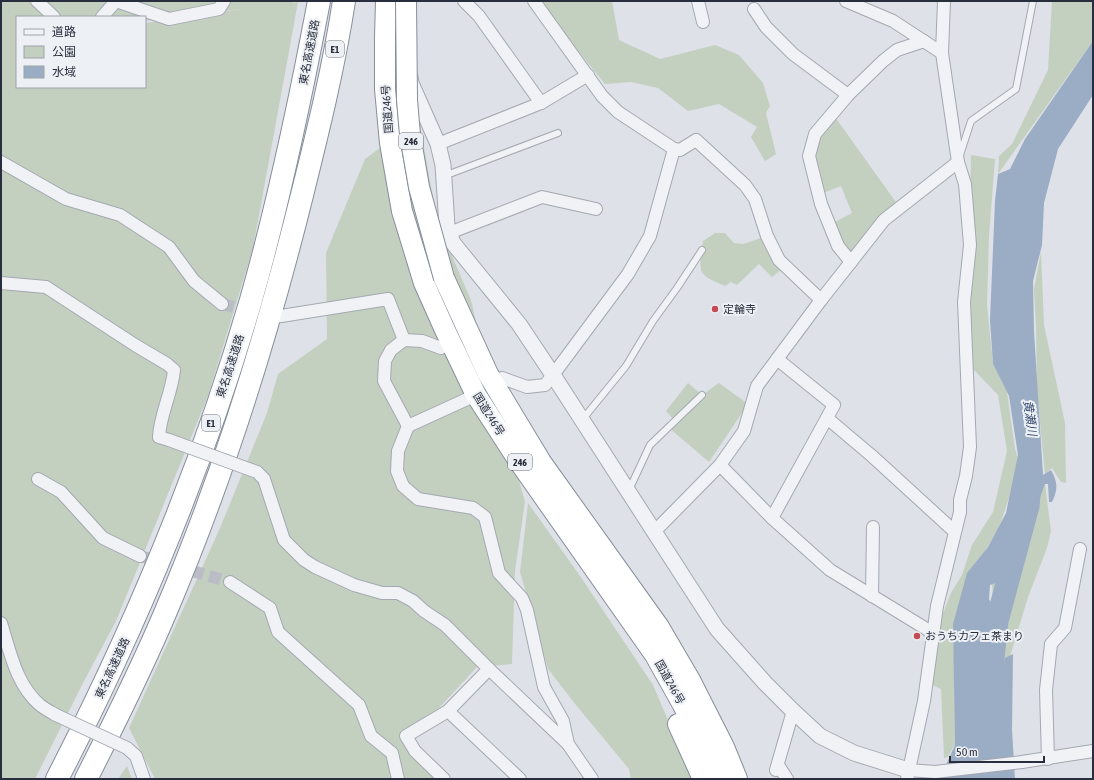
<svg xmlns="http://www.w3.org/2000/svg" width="1094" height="780" viewBox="0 0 1094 780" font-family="'Asap Condensed','Noto Sans JP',sans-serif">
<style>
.green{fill:#c3d0c0;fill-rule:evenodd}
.water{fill:#9bacc5}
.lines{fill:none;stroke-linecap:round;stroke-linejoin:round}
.river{stroke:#9bacc5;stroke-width:23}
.minor-tunnel{stroke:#babdc5;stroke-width:12;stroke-dasharray:12 6;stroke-linecap:butt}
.service-casing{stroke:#a4a8b1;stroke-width:8}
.minor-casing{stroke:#a4a8b1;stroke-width:14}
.tertiary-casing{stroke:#a4a8b1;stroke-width:17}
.trunk-casing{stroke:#868e9c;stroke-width:22}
.motorway-casing{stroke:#868e9c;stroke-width:24}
.service{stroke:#f0f2f5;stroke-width:6}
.minor{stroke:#f0f2f5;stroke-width:12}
.tertiary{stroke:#f0f2f5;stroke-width:15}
.trunk{stroke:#fff;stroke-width:20}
.motorway{stroke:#fff;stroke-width:22}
.minor-bridge-casing{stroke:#a4a8b1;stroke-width:14;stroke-linecap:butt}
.trunk-bridge-casing{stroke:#868e9c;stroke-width:22;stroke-linecap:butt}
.minor-bridge{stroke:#f0f2f5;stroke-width:12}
.trunk-bridge{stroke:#fff;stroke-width:20}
.poi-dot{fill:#c54a54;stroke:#edf0f4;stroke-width:1.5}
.labels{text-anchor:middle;stroke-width:4;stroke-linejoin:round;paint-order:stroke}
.shield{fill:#edf0f4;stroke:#636874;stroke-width:1}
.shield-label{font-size:10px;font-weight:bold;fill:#282e3d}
.street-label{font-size:11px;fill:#282e3d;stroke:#edf0f4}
.poi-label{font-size:11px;fill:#282e3d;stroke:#edf0f4;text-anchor:start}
.water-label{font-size:12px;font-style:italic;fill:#354a6e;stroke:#edf0f4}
</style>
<rect width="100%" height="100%" fill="#dee1e7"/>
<!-- green -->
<g class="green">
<path d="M1,1h292v2l5,-1 -45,246 -45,148 -92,225 -33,62 -48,96h-34zM241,9l-96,14v64h-128v-70h128v4z"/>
<polygon points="543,1 612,1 619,40 660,59 715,45 739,55 763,83 770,106 766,113 776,154 765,161 751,137 757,127 719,104 688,111 658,88 631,82 605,84 548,14"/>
<polygon points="1052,1 1093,1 1093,41 998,174 999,156 1012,144 1048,70"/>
<polygon points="835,117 898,205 850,258 833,223 852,213 841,186 821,194 811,157 815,134"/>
<polygon points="419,119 437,221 471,300 481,343 525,502 515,571 512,664 477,667 437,710 400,732 415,756 434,779 155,779 129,728 220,528 267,413 278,374 327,339 326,253 365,159"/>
<polygon points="971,155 995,159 989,236 987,305 993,364 1007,392 1015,449 1018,458 1010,495 999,527 985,551 954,677 955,744 948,757 944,758 941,689 930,684 937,629 951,593 962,575 972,545 993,512 1007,451 998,395 974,370 970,371 969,289"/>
<path d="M715,233h10l9,10 9,1 24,-8 15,33 -10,8 -13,-13 -22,21 -6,-3 -6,4c-31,-13 -25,-14 -22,-45z"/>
<polygon points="1041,252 1044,325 1065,423 1066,483 1061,482 1052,468 1045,474 1037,390 1036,326 1034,289"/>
<polygon points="688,383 702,395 719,383 748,404 709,462 668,427 673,419 666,411"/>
<polygon points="1045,484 1051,531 1047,548 1028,597 999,693 993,684 996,646 1002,623 993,601 992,584 1002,581 1022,567 1017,544 1028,506 1036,502"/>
<polygon points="528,503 578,573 653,685 693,779 631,779 629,769 576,705 548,669 520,572"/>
<polygon points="127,766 132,779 118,779"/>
</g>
<!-- water -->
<path class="water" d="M1093,41v54l-35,54 -14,54 -2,42 -9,36 1,51 9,143 8,-5c7,12 7,20 1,32h-3l-1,-18h-3l-6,16 -7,3 -19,36 8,26 -13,14 -18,6 -1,14 12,22 -9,11 -4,54 10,7 7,-35 8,-4 -1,76 3,49h-69v-14l9,-20 -2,-121 14,-51 21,-26 18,-34 12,-58 -9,-59 -16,-32 -3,-44 5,-119 3,-27 12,-5 15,-30z"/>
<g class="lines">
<!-- river -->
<polyline class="river" points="988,779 988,704 997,621 1028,506 1030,485"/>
<!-- minor-tunnel -->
<g class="minor-tunnel">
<polyline points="222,304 275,317"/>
<polyline points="140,556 230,582"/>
</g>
<!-- service casing -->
<g class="service-casing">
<g id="service">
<polyline points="960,155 971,121 1016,89 1033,1"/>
<polyline points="444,176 558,133"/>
<polyline points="582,420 626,366 653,321 677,288 702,250"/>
<polyline points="629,490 650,445 702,395"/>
</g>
</g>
<!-- minor casing -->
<g class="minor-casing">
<g id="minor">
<polyline points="37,1 54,17"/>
<polyline points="116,1 169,19 219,9 224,1"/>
<polyline points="464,1 479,16 541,103"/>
<polyline points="698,1 703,22"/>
<polyline points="846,1 893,21 942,53"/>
<polyline points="754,9 766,27 793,54 848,95"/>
<polyline points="102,17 116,1"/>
<polyline points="438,144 541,103 588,75"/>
<polyline points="674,149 680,150 696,140 745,185 755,199 767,236 779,260 821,300"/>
<polyline points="1,162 66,199 120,215 169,247 194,281 222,304"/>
<polyline points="449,233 542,197 596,209"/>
<polyline points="851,262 838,246 821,204 809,156 815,134 848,95 883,61 897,50 924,41"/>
<path d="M1,283l45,4 89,58 32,19 7,6c-2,23 -14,44 -15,67l10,3"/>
<polyline points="275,317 388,299 404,340 422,341 441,348"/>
<polyline points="404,340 391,350 385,361 384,381 408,426 476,395"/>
<polyline points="502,378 527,387 545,385 553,375 628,274 650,236 674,149 618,112 602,96 534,1"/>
<polyline points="827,418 872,456 954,531"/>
<polyline points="408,426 398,451 397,471 403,486 418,499 473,508 485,517 499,573 522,598 527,610 544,687 563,721 568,744 592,779"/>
<polyline points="720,465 744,431 757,386 821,300 884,220 958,162"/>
<polyline points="257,472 264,479 284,540 304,560 315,567 354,585 382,593 398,593 413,601 424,611 445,625 489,669"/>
<polyline points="38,479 61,492 103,538 140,556"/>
<polyline points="772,518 834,405 777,359"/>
<polyline points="654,532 720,465 772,518 830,570 933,633"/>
<polyline points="230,582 270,608 278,632 359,705 371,736 392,753 398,779"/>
<polyline points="872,596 873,527"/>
<path d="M1,623c9,28 15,62 39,82 5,4 11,7 16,10"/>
<polyline points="448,711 520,779"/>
<polyline points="127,748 136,756 144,779"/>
<polyline points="1048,759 1046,690 1051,644 1065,628 1080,549"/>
<polyline points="778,765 787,779"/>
<polyline points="776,770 793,711"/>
<polyline points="908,770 935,772 1022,762 1093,751"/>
<polyline points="444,779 415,751 406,736 448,711 489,669 568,744"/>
<polyline points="907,779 924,701 937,606 960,512 960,500 966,476 970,447 964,302 970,245 965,184 958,162 942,53 944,1"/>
</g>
</g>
<!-- tertiary casing -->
<g class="tertiary-casing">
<polyline id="tertiary" points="410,77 411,83 438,144 443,165 447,226 453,243 519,324 553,375 717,629 765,683 793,711 820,736 854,753 908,770"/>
</g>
<!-- trunk casing -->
<g class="trunk-casing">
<g id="trunk">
<polyline points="386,1 385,37 385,89 390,143 402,211 424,283 445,330 476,395 520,463 655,655 683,705 710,759 718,779"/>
<polyline points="444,278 488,374 541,462 659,627 690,680 724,747 737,779"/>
<polyline points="678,724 703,779"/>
</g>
</g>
<!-- motorway casing -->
<g class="motorway-casing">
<g id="motorway">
<path d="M57,779c79,-153 146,-314 194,-479 28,-98 49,-199 68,-299"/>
<path d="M86,779c28,-55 56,-111 80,-168 57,-134 101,-275 136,-416 16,-64 32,-129 42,-194"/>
</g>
</g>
<!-- service -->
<use href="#service" class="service"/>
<!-- minor -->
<use href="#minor" class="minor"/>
<!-- tertiary -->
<use href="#tertiary" class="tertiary"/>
<!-- trunk -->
<use href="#trunk" class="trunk"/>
<!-- motorway -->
<use href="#motorway" class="motorway"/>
<!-- minor-bridge casing -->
<g class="minor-bridge-casing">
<g id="minor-bridge">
<polyline points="169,440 257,472"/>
<polyline points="56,715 127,748"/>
</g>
</g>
<!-- trunk-bridge casing -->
<g class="trunk-bridge-casing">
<polyline id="trunk-bridge" points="406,1 407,100 410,135 419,187 444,278"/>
</g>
<!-- minor-bridge -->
<use href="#minor-bridge" class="minor-bridge"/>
<!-- trunk-bridge -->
<use href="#trunk-bridge" class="trunk-bridge"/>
</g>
<!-- markers -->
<g class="poi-dot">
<circle cx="715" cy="309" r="4"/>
<circle cx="917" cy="636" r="4"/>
</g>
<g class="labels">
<!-- shield labels -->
<g class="shield">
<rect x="326" y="41" width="18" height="16" rx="3"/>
<rect x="399" y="133" width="24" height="16" rx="3"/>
<rect x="202" y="415" width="18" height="16" rx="3"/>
<rect x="508" y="454" width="24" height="16" rx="3"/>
</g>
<g class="shield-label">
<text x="335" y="53">E1</text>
<text x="411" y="145">246</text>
<text x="211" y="427">E1</text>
<text x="520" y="466">246</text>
</g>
<!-- street labels -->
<g class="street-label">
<text transform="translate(309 52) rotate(-79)" y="4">東名高速道路</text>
<text transform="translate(387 109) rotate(-94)" y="4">国道246号</text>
<text transform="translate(230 366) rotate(-72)" y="4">東名高速道路</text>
<text transform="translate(489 414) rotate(58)" y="4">国道246号</text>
<text transform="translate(112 668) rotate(-65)" y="4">東名高速道路</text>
<text transform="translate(670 682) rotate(61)" y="4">国道246号</text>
</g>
<!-- poi labels -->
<g class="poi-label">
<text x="723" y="313">定輪寺</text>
<text x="925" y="640">おうちカフェ茶まり</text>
</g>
<!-- water labels -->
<g class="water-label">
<text transform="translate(1030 418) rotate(82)" y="4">黄瀬川</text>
</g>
</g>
<!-- border -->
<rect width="1094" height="780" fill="none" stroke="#282e3d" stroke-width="4"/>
<!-- legend -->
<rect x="16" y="16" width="130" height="72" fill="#edf0f4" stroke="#9ea2ab"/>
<rect x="24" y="29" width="20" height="6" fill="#f0f2f5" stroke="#9ea2ab"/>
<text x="52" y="36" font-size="12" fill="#282e3d">道路</text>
<rect x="24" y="46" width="20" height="12" fill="#c3d0c0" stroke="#9ea2ab"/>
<text x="52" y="56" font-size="12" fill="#282e3d">公園</text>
<rect x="24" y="66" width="20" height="12" fill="#9bacc5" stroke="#9ea2ab"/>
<text x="52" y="76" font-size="12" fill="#282e3d">水域</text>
<!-- scale -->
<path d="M950 756v6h94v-6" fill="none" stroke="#282e3d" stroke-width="2"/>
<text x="956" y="756" font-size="12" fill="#282e3d" stroke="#edf0f4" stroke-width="3" paint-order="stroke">50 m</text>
</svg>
